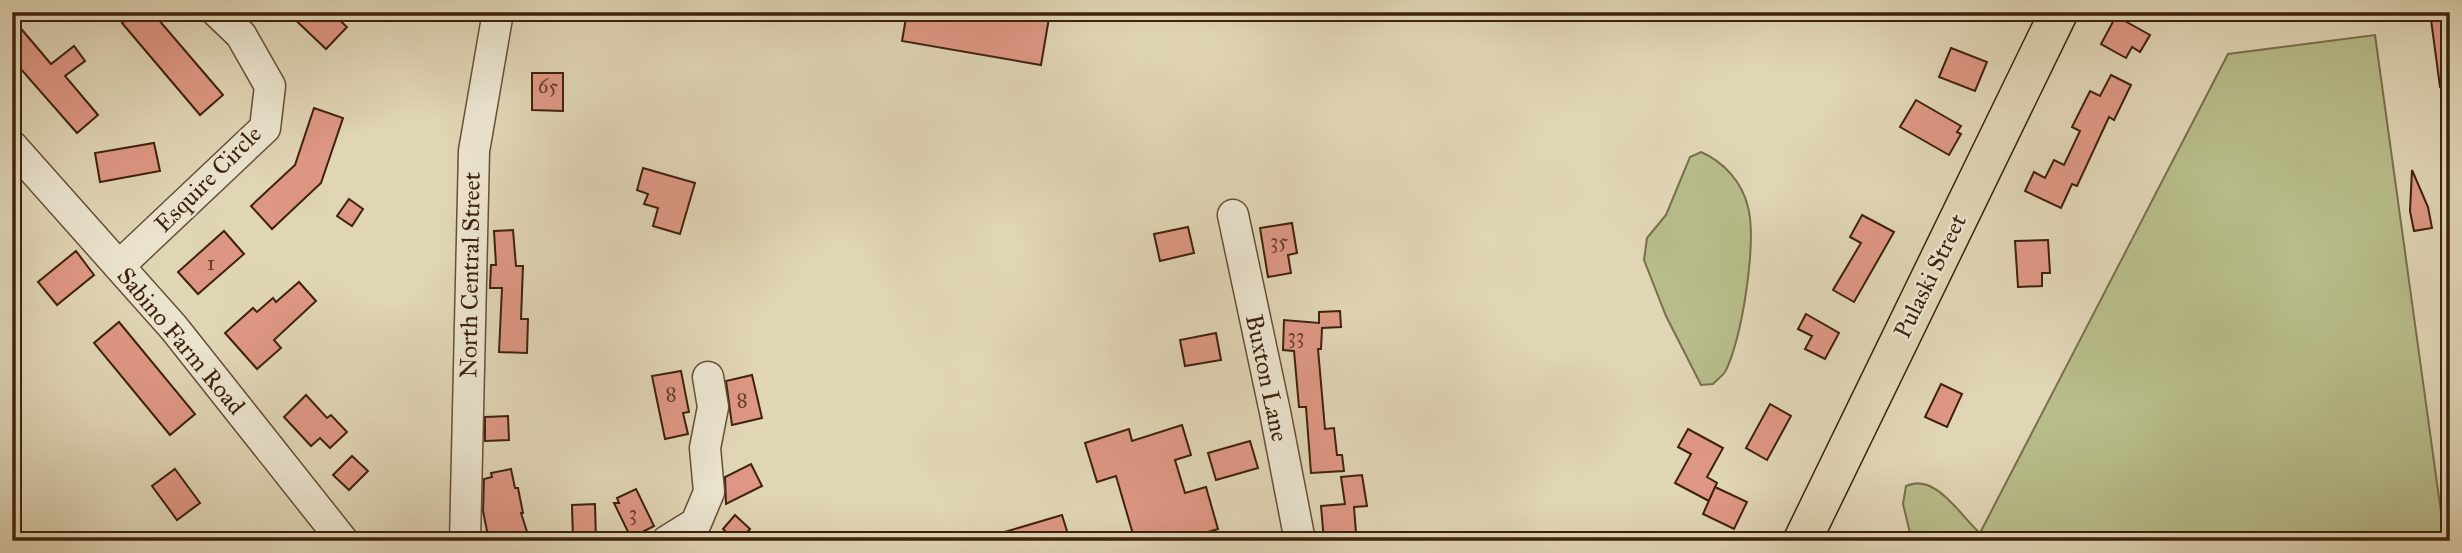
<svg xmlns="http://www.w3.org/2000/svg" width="2462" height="553" viewBox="0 0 2462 553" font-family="'IM FELL Great Primer',serif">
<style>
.green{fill:#b7bc8a;stroke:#7a6f4b;stroke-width:2}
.building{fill:#de9784;stroke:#3e220c;stroke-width:2}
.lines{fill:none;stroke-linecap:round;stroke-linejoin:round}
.minor-casing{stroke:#664f36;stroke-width:33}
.major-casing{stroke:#3e220c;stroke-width:40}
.minor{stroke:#ebe4cf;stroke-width:30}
.major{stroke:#e0d5b5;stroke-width:37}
.labels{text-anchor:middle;stroke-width:5;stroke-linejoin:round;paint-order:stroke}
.number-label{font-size:21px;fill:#663f2a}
.street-label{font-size:24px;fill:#3e220c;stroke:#ebe4cf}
</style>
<rect width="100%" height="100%" fill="#e0d5b5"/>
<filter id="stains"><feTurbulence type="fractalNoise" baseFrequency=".00286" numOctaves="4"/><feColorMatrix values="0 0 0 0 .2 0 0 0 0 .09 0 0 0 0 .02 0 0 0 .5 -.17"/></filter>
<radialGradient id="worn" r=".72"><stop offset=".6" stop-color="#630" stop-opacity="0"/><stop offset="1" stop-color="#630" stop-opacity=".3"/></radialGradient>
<!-- green -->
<g class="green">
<path d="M2375,35l70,506h-533l-9,-37 3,-18c30,-14 55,31 74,47l248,-479z"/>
<path d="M1701,152c23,10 41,30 47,55 9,35 -6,134 -23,165 -3,4 -8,8 -12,12l-12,1 -35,-69 -22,-56 3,-22 19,-23 24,-58z"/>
</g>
<!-- building -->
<g class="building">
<polygon points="135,12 152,12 223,95 200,115 122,23"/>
<polygon points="287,12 331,12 347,27 326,49"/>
<polygon points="907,12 1050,12 1041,65 902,41"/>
<polygon points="2430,12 2450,12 2450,86 2440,87"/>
<polygon points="2116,16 2150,35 2140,52 2132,47 2126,58 2101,44"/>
<polygon points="12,18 51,64 74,46 85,61 65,76 98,115 77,133 20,68 12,74"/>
<polygon points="1951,48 1987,62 1975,91 1939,77"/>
<polygon points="532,73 563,73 563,111 532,110"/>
<polygon points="2111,75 2131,85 2114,120 2109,117 2077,186 2072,184 2061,208 2025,191 2034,172 2045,178 2054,160 2064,165 2080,131 2072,127 2090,91 2100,96"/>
<polygon points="1916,100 1961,126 1957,132 1961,134 1949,155 1900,127"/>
<polygon points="314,108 343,118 321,183 272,229 251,206 295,165"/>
<polygon points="154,143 160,171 100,182 95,153"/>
<polygon points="643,168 695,183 680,234 653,226 658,208 644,204 648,194 637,190"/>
<polygon points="2412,170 2428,207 2432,228 2414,231 2410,211"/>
<polygon points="349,199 363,209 352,226 337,216"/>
<polygon points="1862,215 1894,232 1854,302 1833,290 1861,243 1850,237"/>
<polygon points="1292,223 1297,253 1288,255 1291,273 1268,277 1260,228"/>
<polygon points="1188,227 1194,253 1160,261 1154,234"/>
<polygon points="513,230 516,266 523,266 521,319 528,319 527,353 499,352 502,288 490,288 491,265 496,265 494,231"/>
<polygon points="224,231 244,254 198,294 178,272"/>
<polygon points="2048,240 2050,273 2042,273 2042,286 2018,287 2015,241"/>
<polygon points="76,251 94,275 57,305 38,282"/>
<polygon points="299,282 316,301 274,340 281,348 257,369 225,333 253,308 257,312 273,298 276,302"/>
<polygon points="1340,311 1341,327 1322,328 1321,349 1318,349 1325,429 1334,428 1337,455 1342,455 1344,471 1311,473 1306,407 1299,407 1294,351 1283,350 1284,320 1319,323 1319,312"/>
<polygon points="1806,314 1839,333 1825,359 1805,349 1812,336 1798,329"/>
<polygon points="119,322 195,414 170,435 94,343"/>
<polygon points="1216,333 1221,360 1185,366 1180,340"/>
<polygon points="681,371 689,412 683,413 688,434 665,439 652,376"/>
<polygon points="752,375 762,418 732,425 726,381"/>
<polygon points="1941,384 1962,394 1947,427 1925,417"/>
<polygon points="306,395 327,418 331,415 347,432 330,448 320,438 311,446 284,417"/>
<polygon points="1770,404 1791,416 1767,460 1746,448"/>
<polygon points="508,416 509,440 485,441 485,417"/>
<polygon points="1182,425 1191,455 1175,460 1185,493 1206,487 1218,529 1178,541 1135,541 1116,476 1097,482 1085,443 1129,429 1132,441"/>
<polygon points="1688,429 1723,448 1707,477 1717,483 1709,501 1675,483 1691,454 1678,447"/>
<polygon points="1250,441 1258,468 1216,480 1208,453"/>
<polygon points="352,456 368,471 349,490 333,475"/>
<polygon points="751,464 762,486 726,504 725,477"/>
<polygon points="175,469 200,503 177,520 152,486"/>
<polygon points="511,469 515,488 518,488 523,513 521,513 530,541 489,541 483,511 484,479 492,477 491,473"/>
<polygon points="1362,475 1367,506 1354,507 1356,533 1348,534 1348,541 1324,541 1321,506 1345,504 1341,477"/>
<polygon points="1715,487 1747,502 1734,529 1703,514"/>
<polygon points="636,489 654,526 631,538 614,503 619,503 617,498"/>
<polygon points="595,504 596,541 573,541 572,505"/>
<polygon points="735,515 750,529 740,541 736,541 723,529"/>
<polygon points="1062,515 1070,541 992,541 991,536"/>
</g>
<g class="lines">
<!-- minor casing -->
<g class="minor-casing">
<g id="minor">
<polyline points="12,146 174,328 343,541"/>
<polyline points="1233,215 1275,412 1300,541"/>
<polyline points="119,266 265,128 270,86 241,35 217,12"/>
<polyline points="465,541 474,151 498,12"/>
<polyline points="667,541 696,523 709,492 705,448 713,407 708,377"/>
</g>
</g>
<!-- major casing -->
<g class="major-casing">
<polyline id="major" points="1802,541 2059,12"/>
</g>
<!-- minor -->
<use href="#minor" class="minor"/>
<!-- major -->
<use href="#major" class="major"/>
</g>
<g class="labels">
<!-- number labels -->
<g class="number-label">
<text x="548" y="93">65</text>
<text x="1279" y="248">35</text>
<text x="211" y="270">1</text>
<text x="1296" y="343">33</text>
<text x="671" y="401">8</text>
<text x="742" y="407">8</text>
<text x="633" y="520">3</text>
</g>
<!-- street labels -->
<g class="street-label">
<text transform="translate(208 179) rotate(-45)" y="8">Esquire Circle</text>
<text transform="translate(470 275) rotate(-89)" y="8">North Central Street</text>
<text transform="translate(1930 276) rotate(-64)" y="8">Pulaski Street</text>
<text transform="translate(181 341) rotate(50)" y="8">Sabino Farm Road</text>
<text transform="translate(1267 378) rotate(78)" y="8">Buxton Lane</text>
</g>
</g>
<!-- margin -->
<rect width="2462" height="553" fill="none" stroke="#e0d5b5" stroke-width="42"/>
<rect x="14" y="14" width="2434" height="525" fill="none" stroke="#3e220c" stroke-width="3.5"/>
<rect x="21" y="21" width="2420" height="511" fill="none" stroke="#3e220c" stroke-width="2"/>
<rect width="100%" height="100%" filter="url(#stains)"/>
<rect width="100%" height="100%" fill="url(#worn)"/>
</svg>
